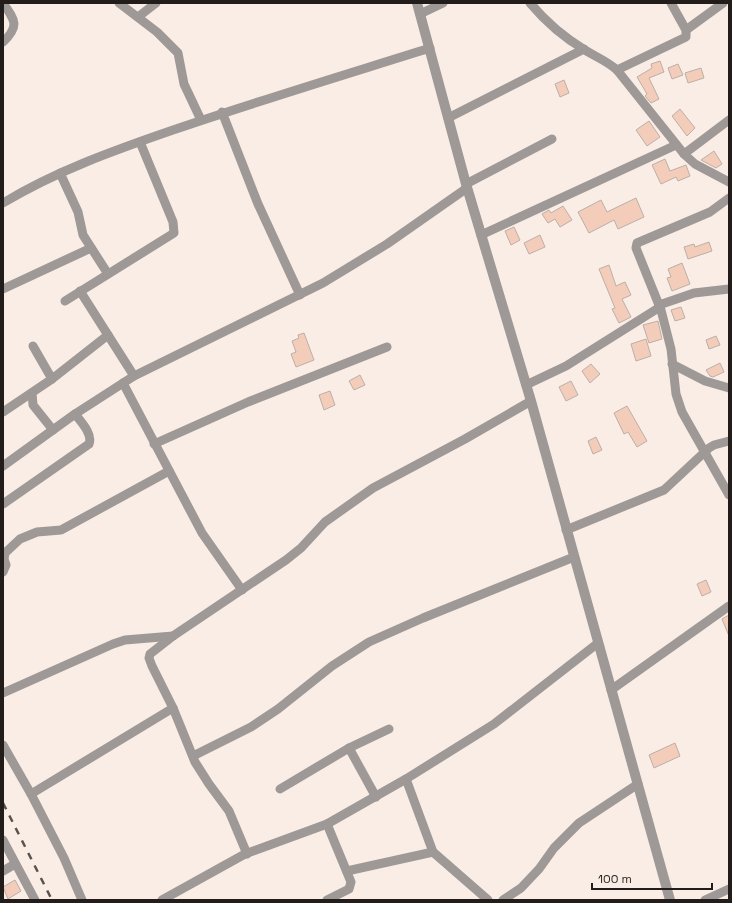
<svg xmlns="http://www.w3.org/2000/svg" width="732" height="903" viewBox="0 0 732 903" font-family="'Space Grotesk',sans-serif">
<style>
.building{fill:#f3cdb9;stroke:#bbafa9}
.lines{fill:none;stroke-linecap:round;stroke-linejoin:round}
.minor{stroke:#9e9996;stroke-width:9}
.tertiary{stroke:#9e9996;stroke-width:10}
.rail{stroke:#59524f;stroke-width:2.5;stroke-dasharray:7 7;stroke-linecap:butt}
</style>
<rect width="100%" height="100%" fill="#faede6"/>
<!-- building -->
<g class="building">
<polygon points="660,61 664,72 649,78 659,99 651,103 645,96 647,94 637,77 652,68 651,64"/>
<polygon points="678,64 683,75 672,79 668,68"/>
<polygon points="701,68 704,78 688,83 685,73"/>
<polygon points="564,80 569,93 560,97 555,84"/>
<polygon points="680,109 695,128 687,136 672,116"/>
<polygon points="649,121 660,137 647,146 636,130"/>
<polygon points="714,151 722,164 716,168 701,160"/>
<polygon points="665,159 670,171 686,165 690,176 678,181 676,177 661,184 652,165"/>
<polygon points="636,198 644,217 618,229 614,220 589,233 578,212 601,200 607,212"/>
<polygon points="563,206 572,220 560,227 555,219 548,223 542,214 549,210 551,213"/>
<polygon points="514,227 520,240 511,245 505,231"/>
<polygon points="540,235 545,247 529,254 524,243"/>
<polygon points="709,242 712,251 688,259 684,247 694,244 695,247"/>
<polygon points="682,263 690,284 672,291 667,278 671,277 668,269"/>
<polygon points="609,265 616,286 625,282 631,295 622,299 631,317 619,323 612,309 615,308 599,269"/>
<polygon points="681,307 685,318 675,321 671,310"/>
<polygon points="658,321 662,339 649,343 643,325"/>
<polygon points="304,333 314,360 296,367 291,354 296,352 292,341 299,338 298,335"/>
<polygon points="716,336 720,345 709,349 706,340"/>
<polygon points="646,339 651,356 636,361 631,344"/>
<polygon points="720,363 724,372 713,377 710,376 706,370"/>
<polygon points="591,364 600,374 590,383 582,371"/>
<polygon points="360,375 365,385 354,390 349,381"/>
<polygon points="571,381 578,395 566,401 559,387"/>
<polygon points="330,391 335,405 324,410 319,395"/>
<polygon points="627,406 647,441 637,447 628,432 624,434 614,413"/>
<polygon points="596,437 602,450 593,454 588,441"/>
<polygon points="706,580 711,592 702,596 697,584"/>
<polygon points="729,615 729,636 722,619"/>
<polygon points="675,743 680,756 654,768 649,755"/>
<polygon points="15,880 21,891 8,899 3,887"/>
</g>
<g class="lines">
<!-- minor -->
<g class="minor">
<polyline points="119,3 157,32 178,53 184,84 201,120"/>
<path d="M530,3c16,19 33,34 55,47 11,7 22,11 32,20l67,84 11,10 34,18"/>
<polyline points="420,14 443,3"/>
<polyline points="138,17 156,3"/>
<polyline points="686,30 723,3"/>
<path d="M3,42c17,-16 12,-22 0,-39"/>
<polyline points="617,70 686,37 686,30 671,3"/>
<polyline points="222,112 258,204 300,295"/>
<polyline points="448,118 584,49"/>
<polyline points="684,154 729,120"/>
<polyline points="60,173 78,212 83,235 108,274"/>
<polyline points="466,184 552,139"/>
<polyline points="729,198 710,212 637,243 636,248 661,310 671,349 676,394 682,412 729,495"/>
<path d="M3,203c53,-32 112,-53 170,-73 85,-29 171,-55 257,-82"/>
<polyline points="481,235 676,145"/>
<polyline points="3,289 91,248"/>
<polyline points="80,291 134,376"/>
<polyline points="65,301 174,233 173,222 140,142"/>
<polyline points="659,305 694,293 729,289"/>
<polyline points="33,346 52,379"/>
<polyline points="672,364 705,381 729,388"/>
<polyline points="123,383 202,533 242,590"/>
<polyline points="526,385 566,366 660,307"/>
<polyline points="32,393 33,405 53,430"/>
<polyline points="3,412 52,379 108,335"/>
<polyline points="154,444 248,402 387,347"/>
<polyline points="3,466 75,414 134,376 323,283 387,244 467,188"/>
<path d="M3,504l86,-60c4,-10 -8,-22 -14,-30"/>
<polyline points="566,530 664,490 709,448 714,445 729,441"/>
<polyline points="3,572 6,565 4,559 5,553 20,539 37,532 61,530 169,471"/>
<polyline points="611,690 729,606"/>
<polyline points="3,693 113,644 125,640 173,636"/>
<polyline points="3,745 31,794 64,858 82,900"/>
<polyline points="349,748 376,797"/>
<polyline points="193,756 251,727 278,709 332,666 369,642 423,618 574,557"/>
<polyline points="406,779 433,852 488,900"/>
<polyline points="280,789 349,748 389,729"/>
<polyline points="31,794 173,708"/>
<polyline points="3,840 35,900"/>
<polyline points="247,854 229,811 209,784 195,762 173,708 152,666 149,658 150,654 173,636 286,560 301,548 325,522 373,488 465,439 531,401"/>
<polyline points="3,871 15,864"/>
<polyline points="347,871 433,852"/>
<polyline points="162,900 245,854 327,824 406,779 494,724 598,643"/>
<polyline points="327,900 349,889 351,882 327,824"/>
<polyline points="503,900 521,888 539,869 554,848 579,823 638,784"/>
<polyline points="705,900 729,889"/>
</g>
<!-- tertiary -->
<polyline class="tertiary" points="417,3 466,184 531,401 670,900"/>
<!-- rail -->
<polyline class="rail" points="3,803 52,900"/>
</g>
<!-- border -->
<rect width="732" height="903" fill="none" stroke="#221d1b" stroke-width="8"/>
<!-- scale -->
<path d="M592 883v6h120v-6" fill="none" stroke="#221d1b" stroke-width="2"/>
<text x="598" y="883" font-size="12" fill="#221d1b" stroke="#faede6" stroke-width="3" paint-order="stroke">100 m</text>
</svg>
